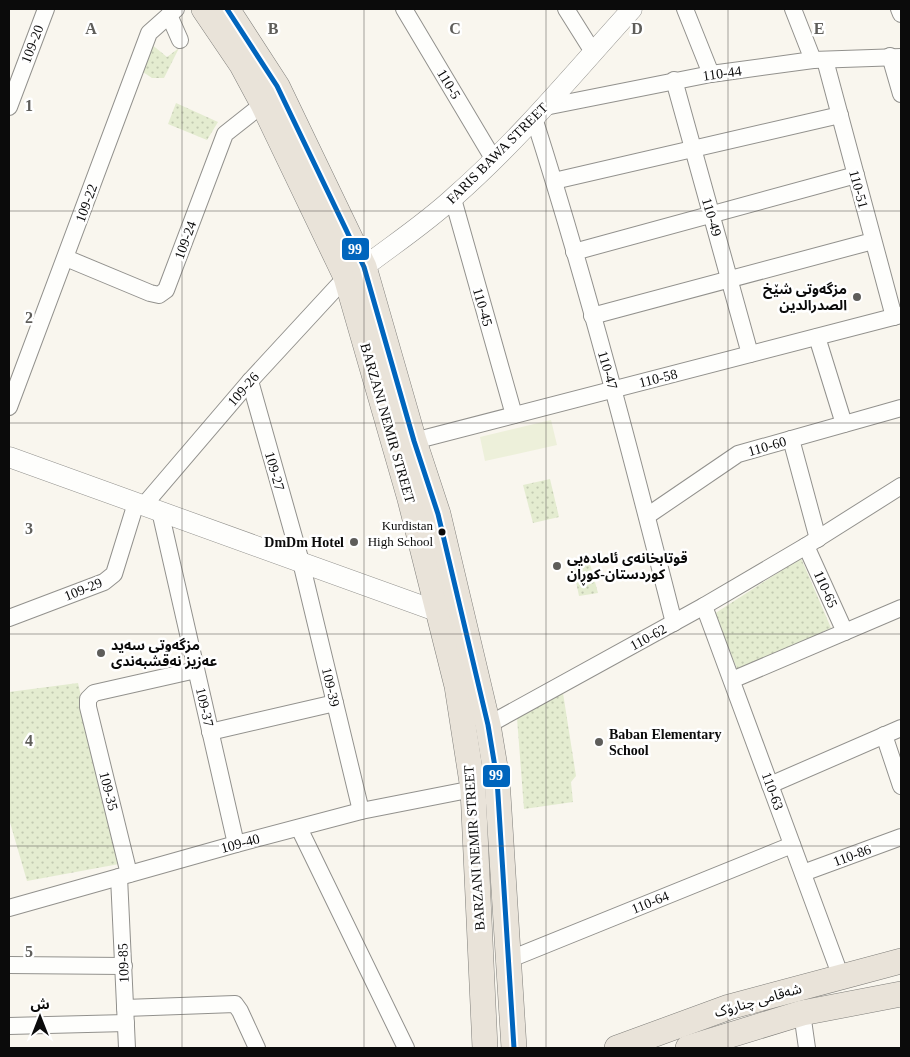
<svg xmlns="http://www.w3.org/2000/svg" width="910" height="1057" viewBox="0 0 910 1057" font-family="'Times New Roman','Noto Sans Arabic',serif">
<style>
.green{fill:url(#green-dots)}
.pitch{fill:#edf0da}
.lines{fill:none;stroke-linecap:round;stroke-linejoin:round}
.minor-casing{stroke:#92918d;stroke-width:18}
.tertiary-casing{stroke:#92918d;stroke-width:21}
.primary-casing{stroke:#7f7e7a;stroke-width:26}
.minor{stroke:#fefefc;stroke-width:16}
.tertiary{stroke:#fefefc;stroke-width:20}
.primary{stroke:#e9e3d9;stroke-width:25}
.bus-1-casing{stroke:#fff;stroke-width:9}
.bus-1{stroke:#0065bd;stroke-width:5}
.grid{fill:none;stroke:#5e5d5a;stroke-width:1;stroke-opacity:0.55}
.poi-dot{fill:#5e5d5a;stroke:#fff;stroke-width:2}
.bus-dot{fill:#0b0b0b;stroke:#fff;stroke-width:2}
.labels{text-anchor:middle;stroke-width:5;stroke-linejoin:round;paint-order:stroke}
.bus-label{font-size:13px;fill:#0b0b0b;stroke:#fff;text-anchor:end}
.street-label{font-size:14px;fill:#0b0b0b;stroke:#fff}
.poi-label{font-size:14px;font-weight:bold;fill:#0b0b0b;stroke:#fff;text-anchor:start}
.grid-label{font-size:16px;text-anchor:middle;font-weight:bold;fill:#5e5d5a;stroke:#fff;stroke-width:5;stroke-linejoin:round;paint-order:stroke}
.line-badge{stroke:#fff;stroke-width:2}
.badge-label{font-size:14px;text-anchor:middle;font-weight:bold;fill:#fff}
</style>
<defs>
<pattern id="green-dots" width="8" height="8" patternUnits="userSpaceOnUse" patternTransform="scale(1.25)"><rect width="8" height="8" fill="#e4ecd0"/><path d="M2 2h.1M6 6h.1" fill="none" stroke="#c2c9b1" stroke-width="1.8" stroke-linecap="round"/></pattern>
</defs>
<rect width="100%" height="100%" fill="#f9f6ee"/>
<!-- green -->
<g class="green">
<polygon points="151,44 167,57 179,48 164,78 152,78 143,72"/>
<polygon points="176,103 218,122 207,140 168,124"/>
<polygon points="550,479 559,517 533,523 523,485"/>
<polygon points="801,558 831,628 738,671 714,614"/>
<polygon points="589,560 598,593 579,596 572,562"/>
<polygon points="78,683 119,864 27,881 9,819 9,692"/>
<polygon points="563,693 576,776 571,782 573,802 524,809 517,718"/>
</g>
<!-- pitch -->
<polygon class="pitch" points="551,420 557,445 485,461 480,437"/>
<g class="lines">
<!-- minor casing -->
<g class="minor-casing">
<g id="minor">
<polyline points="404,9 494,160"/>
<polyline points="566,9 593,52"/>
<polyline points="685,9 711,74"/>
<polyline points="793,9 813,60"/>
<polyline points="899,9 901,14"/>
<polyline points="169,15 180,40"/>
<polyline points="890,56 901,94"/>
<polyline points="825,60 894,317"/>
<polyline points="674,80 750,354"/>
<polyline points="9,107 46,9"/>
<polyline points="545,107 711,74 813,60 901,57"/>
<path d="M534,118c53,166 97,336 140,505"/>
<polyline points="554,181 840,115"/>
<polyline points="453,199 514,415"/>
<polyline points="574,252 856,175"/>
<polyline points="66,258 150,293 159,295 166,290 225,134 263,104"/>
<polyline points="592,316 873,241"/>
<polyline points="817,337 844,424"/>
<polyline points="250,381 301,562 361,811"/>
<polyline points="9,407 149,33 176,9"/>
<polyline points="791,439 818,539"/>
<polyline points="414,441 901,315"/>
<polyline points="144,505 250,381 346,277"/>
<polyline points="160,511 236,844"/>
<polyline points="647,516 738,454 901,408"/>
<polyline points="806,546 845,632"/>
<polyline points="704,606 841,977"/>
<polyline points="9,618 104,582 114,574 136,503"/>
<polyline points="732,680 901,608"/>
<polyline points="488,725 704,606 806,546 901,486"/>
<polyline points="210,732 335,703"/>
<polyline points="884,735 901,786"/>
<polyline points="770,785 901,728"/>
<polyline points="299,828 406,1048"/>
<polyline points="803,873 901,837"/>
<polyline points="129,874 88,707 88,699 94,693 196,670"/>
<polyline points="119,877 127,1048"/>
<polyline points="9,908 236,844 361,811 473,789"/>
<polyline points="508,960 792,845"/>
<polyline points="9,965 124,966"/>
<polyline points="125,1008 235,1004 240,1011 257,1048"/>
<polyline points="802,1013 807,1048"/>
<polyline points="9,1026 126,1023"/>
</g>
</g>
<!-- tertiary casing -->
<g class="tertiary-casing">
<g id="tertiary">
<path d="M351,274l13,-7c30,-23 62,-44 90,-70 65,-57 120,-124 178,-188"/>
<polyline points="9,457 439,612"/>
</g>
</g>
<!-- primary casing -->
<g class="primary-casing">
<g id="primary">
<polyline points="204,9 242,65 263,104 346,277 410,499 457,686 473,789 485,1048"/>
<polyline points="227,9 277,86 364,267 414,441 438,514 488,725 497,779 514,1048"/>
<polyline points="617,1048 729,1007 901,961"/>
<polyline points="688,1048 802,1013 901,994"/>
</g>
</g>
<!-- minor -->
<use href="#minor" class="minor"/>
<!-- tertiary -->
<use href="#tertiary" class="tertiary"/>
<!-- primary -->
<use href="#primary" class="primary"/>
<!-- bus-1 casing -->
<g class="bus-1-casing">
<polyline id="bus-1" points="227,9 277,86 364,267 414,441 438,514 488,725 497,779 514,1048"/>
</g>
<!-- bus-1 -->
<use href="#bus-1" class="bus-1"/>
</g>
<!-- grid -->
<path class="grid" d="M182,9v1039M364,9v1039M546,9v1039M728,9v1039M9,211h892M9,423h892M9,634h892M9,846h892"/>
<!-- markers -->
<g class="poi-dot">
<circle cx="857" cy="297" r="5"/>
<circle cx="354" cy="542" r="5"/>
<circle cx="557" cy="566" r="5"/>
<circle cx="101" cy="653" r="5"/>
<circle cx="599" cy="742" r="5"/>
</g>
<circle class="bus-dot" cx="442" cy="532" r="4.5"/>
<g class="labels">
<!-- bus labels -->
<g class="bus-label">
<text x="433" y="530">Kurdistan<tspan x="433" dy="16">High School</tspan></text>
</g>
<!-- street labels -->
<g class="street-label">
<text transform="translate(32 44) rotate(-69)" y="5">109-20</text>
<text transform="translate(722 73) rotate(-8)" y="5">110-44</text>
<text transform="translate(449 84) rotate(59)" y="5">110-5</text>
<text transform="translate(497 153) rotate(-45)" y="5">FARIS BAWA STREET</text>
<text transform="translate(859 189) rotate(75)" y="5">110-51</text>
<text transform="translate(86 203) rotate(-70)" y="5">109-22</text>
<text transform="translate(712 217) rotate(74)" y="5">110-49</text>
<text transform="translate(185 240) rotate(-70)" y="5">109-24</text>
<text transform="translate(483 307) rotate(74)" y="5">110-45</text>
<text transform="translate(608 370) rotate(74)" y="5">110-47</text>
<text transform="translate(658 378) rotate(-14)" y="5">110-58</text>
<text transform="translate(243 389) rotate(-49)" y="5">109-26</text>
<text transform="translate(388 423) rotate(74)" y="5">BARZANI NEMIR STREET</text>
<text transform="translate(767 446) rotate(-16)" y="5">110-60</text>
<text transform="translate(275 471) rotate(74)" y="5">109-27</text>
<text transform="translate(83 589) rotate(-22)" y="5">109-29</text>
<text transform="translate(826 589) rotate(66)" y="5">110-65</text>
<text transform="translate(648 637) rotate(-29)" y="5">110-62</text>
<text transform="translate(331 687) rotate(77)" y="5">109-39</text>
<text transform="translate(205 707) rotate(77)" y="5">109-37</text>
<text transform="translate(109 791) rotate(76)" y="5">109-35</text>
<text transform="translate(773 791) rotate(70)" y="5">110-63</text>
<text transform="translate(240 843) rotate(-15)" y="5">109-40</text>
<text transform="translate(474 848) rotate(-94)" y="5">BARZANI NEMIR STREET</text>
<text transform="translate(852 855) rotate(-20)" y="5">110-86</text>
<text transform="translate(650 902) rotate(-22)" y="5">110-64</text>
<text transform="translate(123 963) rotate(-92)" y="5">109-85</text>
<text transform="translate(758 1000) rotate(-16)" y="5">شەقامی چنارۆک</text>
</g>
<!-- poi labels -->
<g class="poi-label">
<text x="847" y="294" text-anchor="end">مزگەوتی شێخ<tspan x="847" dy="16">الصدرالدين</tspan></text>
<text x="344" y="547" text-anchor="end">DmDm Hotel</text>
<text x="567" y="563">قوتابخانەی ئامادەیی<tspan x="567" dy="16">کوردستان-کوڕان</tspan></text>
<text x="111" y="650">مزگەوتی سەید<tspan x="111" dy="16">عەزیز نەقشبەندی</tspan></text>
<text x="609" y="739">Baban Elementary<tspan x="609" dy="16">School</tspan></text>
</g>
</g>
<g class="grid-label">
<text x="91" y="34">A</text>
<text x="273" y="34">B</text>
<text x="455" y="34">C</text>
<text x="637" y="34">D</text>
<text x="819" y="34">E</text>
<text x="29" y="111">1</text>
<text x="29" y="323">2</text>
<text x="29" y="534">3</text>
<text x="29" y="746">4</text>
<text x="29" y="957">5</text>
</g>
<g class="line-badge">
<rect x="341" y="237" width="29" height="24" rx="5" fill="#0065bd"/>
<rect x="482" y="764" width="29" height="24" rx="5" fill="#0065bd"/>
</g>
<g class="badge-label">
<text x="355" y="254">99</text>
<text x="496" y="780">99</text>
</g>
<!-- border -->
<rect width="910" height="1057" fill="none" stroke="#0b0b0b" stroke-width="20"/>
<!-- north arrow -->
<g transform="translate(40 1017)" stroke="#ffffff" stroke-width="4" paint-order="stroke">
<path d="M0-4L9 19L0 12L-9 19Z" fill="#0b0b0b"/>
<text y="-8" font-size="14" font-weight="bold" text-anchor="middle" fill="#0b0b0b">ش</text>
</g>
</svg>
